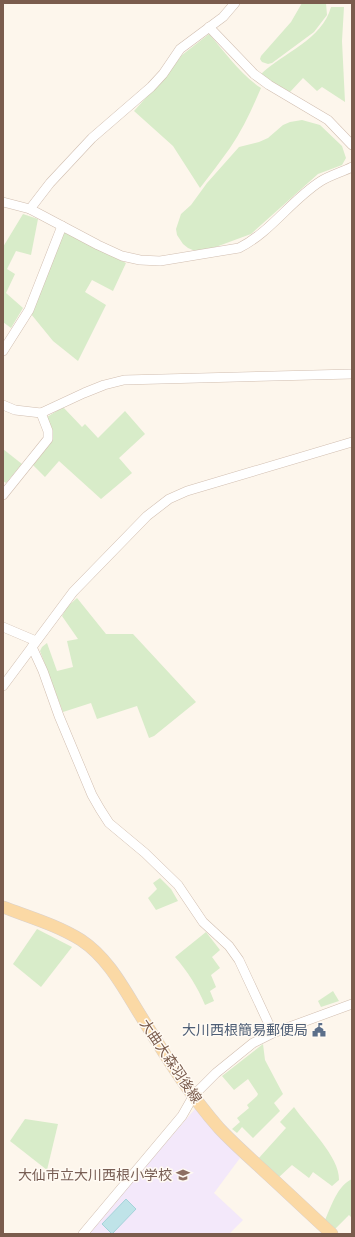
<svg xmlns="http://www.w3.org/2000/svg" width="355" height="1237" viewBox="0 0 355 1237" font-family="Cabin,'Noto Sans JP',sans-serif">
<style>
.education{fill:#f3e8fa}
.green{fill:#d8ecc9}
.water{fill:#bfe3e8;stroke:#a5d3da}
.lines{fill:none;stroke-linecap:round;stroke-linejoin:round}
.minor-casing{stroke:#d1beb0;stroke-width:10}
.major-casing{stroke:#dad1cd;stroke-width:13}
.minor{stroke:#fff;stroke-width:9}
.major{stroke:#fbd9a5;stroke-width:12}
.labels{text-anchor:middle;stroke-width:3;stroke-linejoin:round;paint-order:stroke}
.service-label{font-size:14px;fill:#4e5e75;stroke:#fffaf3;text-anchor:end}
.street-label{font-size:14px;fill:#7a5c4d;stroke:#fffaf3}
.education-label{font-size:14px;fill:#785e54;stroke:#fffaf3;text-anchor:end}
</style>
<rect width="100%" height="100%" fill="#fdf6ec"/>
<!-- education -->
<polygon class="education" points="195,1109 240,1158 214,1193 243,1220 229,1234 87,1234"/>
<!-- green -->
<g class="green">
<polygon points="302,3 326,3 327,15 314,32 272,63 268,64 262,62 260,59 261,56 291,22"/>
<path d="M331,7h13l-2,34 3,61 -23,-15 -5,4 -14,-13 -13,14 -30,-17c24,-23 62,-35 71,-68z"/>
<path d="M209,34c16,18 31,40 52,54 -9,21 -18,41 -31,60 -10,14 -20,27 -30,40l-27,-42 -39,-35 35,-39 13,-17z"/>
<polygon points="302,120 320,125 342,146 346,158 342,165 318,174 251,234 213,248 195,251 188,248 183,244 177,235 176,229 181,214 191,205 207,183 239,147 259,142 268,138 283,125 290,122"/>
<polygon points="23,214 38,219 31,255 16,251 7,269 15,274 6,293 23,308 11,328 3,322 3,247"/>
<polygon points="62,230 126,263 113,291 92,280 85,292 106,305 78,361 53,341 31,314 60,243"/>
<polygon points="63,407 82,427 85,424 98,438 125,411 145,434 119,458 132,473 101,499 59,461 45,477 32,464 51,440 47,417"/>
<polygon points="3,449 22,464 6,483 3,481"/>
<polygon points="77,598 106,634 133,634 196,702 154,736 149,738 137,706 97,719 91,703 63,712 40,651 42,647 47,643 57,671 73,667 67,641 78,639 62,616 67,607"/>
<polygon points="160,878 171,889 178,901 156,910 148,898 157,889 153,883"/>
<polygon points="37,929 72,947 41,987 13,964"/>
<path d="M206,932l14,18 -8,7 8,11 -9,7 5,12 -6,4 4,10 -9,4c-8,-19 -17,-33 -30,-48z"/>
<polygon points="333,991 339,1001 321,1007 318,1001"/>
<polygon points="263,1044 265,1060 283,1094 274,1103 280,1111 253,1138 242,1127 237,1133 232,1129 240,1122 237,1118 249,1108 247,1105 257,1096 258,1094 248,1079 234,1090 222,1076"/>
<path d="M294,1107c13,19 46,50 45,73l-7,6 -19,-14 -4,6 -17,-13 -14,13 -20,-19 28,-31 -6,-6z"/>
<polygon points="25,1119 58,1124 47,1170 10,1141"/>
<path d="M352,1179v39l-3,-3 -15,15 -9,-10c6,-13 12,-34 27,-41z"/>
</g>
<!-- water -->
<polygon class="water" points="126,1199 136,1209 112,1234 102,1224"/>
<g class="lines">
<!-- minor casing -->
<g class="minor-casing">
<g id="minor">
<polyline points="209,27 254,74 269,85 328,120 352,145"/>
<path d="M3,202l27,7 68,36 24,11 18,4 20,1 79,-13c32,-16 52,-48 82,-67 8,-5 21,-9 31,-14"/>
<polyline points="30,209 50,183 92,138 151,87 163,74 180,49 223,17 235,3"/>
<polyline points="3,351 29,310 62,226"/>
<polyline points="3,405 15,410 41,413 84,393 104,385 124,380 352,374"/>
<polyline points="3,495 48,439 48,431 41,413"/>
<polyline points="3,627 36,641"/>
<polyline points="32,647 43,671 59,716 92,795 100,809 109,823 145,853 178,885 203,922 229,946 239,960 273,1033"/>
<polyline points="3,686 73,592 147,516 169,499 187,491 352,442"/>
<polyline points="83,1234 182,1116 194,1095 216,1073 253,1043 273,1033 352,1004"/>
</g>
</g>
<!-- major casing -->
<g class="major-casing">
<path id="major" d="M3,907c26,10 54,18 78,33 29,19 45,53 63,81 23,37 46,74 75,107 14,15 29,28 44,42 23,21 46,43 69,64"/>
</g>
<!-- minor -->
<use href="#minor" class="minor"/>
<!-- major -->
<use href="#major" class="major"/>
</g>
<!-- icons -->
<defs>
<g id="civic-bare" transform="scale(1.08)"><path d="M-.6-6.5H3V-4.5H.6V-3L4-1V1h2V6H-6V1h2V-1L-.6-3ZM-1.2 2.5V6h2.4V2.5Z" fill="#5c6f8a" stroke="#fffaf3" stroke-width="2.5" paint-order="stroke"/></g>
<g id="school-bare" transform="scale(1.08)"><path d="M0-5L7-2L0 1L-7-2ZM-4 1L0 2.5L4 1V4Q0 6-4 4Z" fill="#8d6e63" stroke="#fffaf3" stroke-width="2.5" paint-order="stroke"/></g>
</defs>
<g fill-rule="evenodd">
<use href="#civic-bare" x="319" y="1030"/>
<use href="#school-bare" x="183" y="1175"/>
</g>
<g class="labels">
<!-- service labels -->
<g class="service-label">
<text x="308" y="1035">大川西根簡易郵便局</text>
</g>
<!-- street labels -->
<g class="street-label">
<text transform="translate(171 1061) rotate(56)" y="5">大曲大森羽後線</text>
</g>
<!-- education labels -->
<g class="education-label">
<text x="172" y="1180">大仙市立大川西根小学校</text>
</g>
</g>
<!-- border -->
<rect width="355" height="1237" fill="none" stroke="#7a5c4d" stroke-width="8"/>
</svg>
